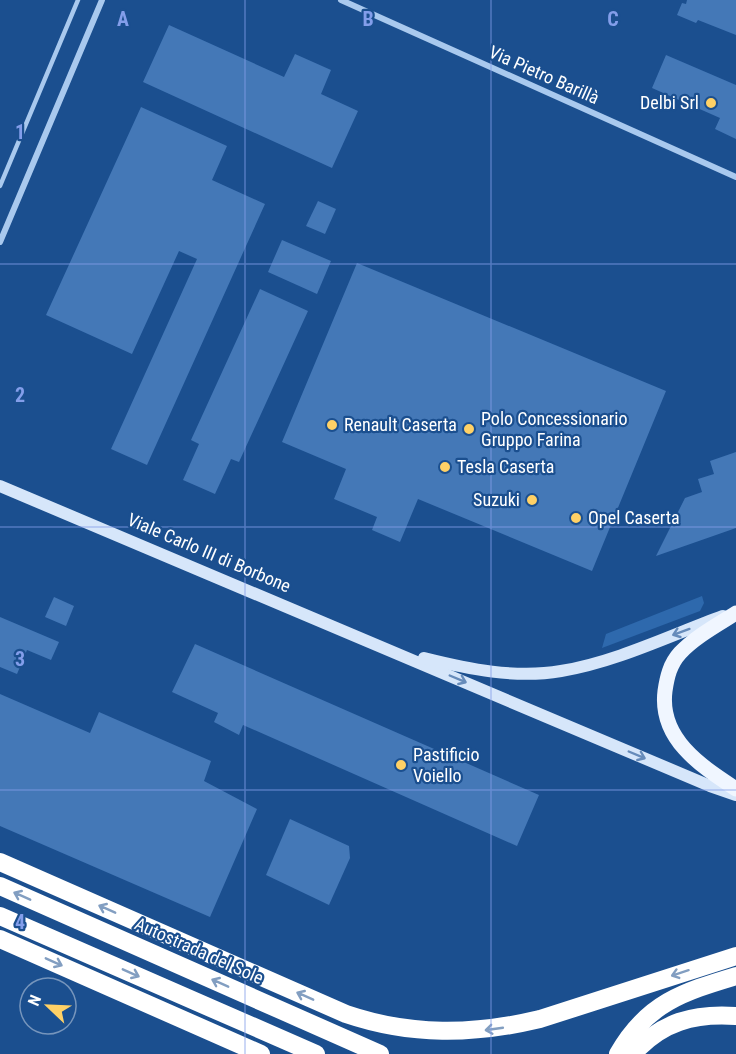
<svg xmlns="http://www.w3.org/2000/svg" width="736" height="1054" viewBox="0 0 736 1054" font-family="'Roboto Condensed',sans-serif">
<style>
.green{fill:#2e69ad}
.building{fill:#4478b7}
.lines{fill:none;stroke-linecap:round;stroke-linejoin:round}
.service{stroke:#a9c9ee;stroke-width:4.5}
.minor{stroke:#a9c9ee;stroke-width:6}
.secondary{stroke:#d6e6fa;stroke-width:12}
.primary{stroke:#f0f6ff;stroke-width:15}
.motorway{stroke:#fff;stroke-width:18}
.oneway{stroke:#668bba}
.oneway2{stroke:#829ec1}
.grid{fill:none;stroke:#839eea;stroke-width:1.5;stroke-opacity:0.55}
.poi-dot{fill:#ffd166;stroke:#1b4f8f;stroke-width:2}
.labels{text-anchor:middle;stroke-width:4.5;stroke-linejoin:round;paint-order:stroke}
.street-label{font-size:18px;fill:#fff;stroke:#1b4f8f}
.poi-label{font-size:18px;fill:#fff;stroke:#1b4f8f;text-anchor:start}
.grid-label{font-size:20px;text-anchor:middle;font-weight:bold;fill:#839eea;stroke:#1b4f8f;stroke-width:4.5;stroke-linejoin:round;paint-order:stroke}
</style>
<rect width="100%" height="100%" fill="#1b4f8f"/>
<!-- green -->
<polygon class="green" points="702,596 704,603 700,611 602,648 606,634"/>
<!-- building -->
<g class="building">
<polygon points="687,0 736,0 736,35 698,20 696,23 677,15 682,3 686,4"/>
<polygon points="169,25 284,77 295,54 331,70 321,94 358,111 332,168 143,82"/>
<polygon points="666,55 736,85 736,139 715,129 720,118 652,88"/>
<polygon points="141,107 227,146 212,180 265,204 147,465 111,449 197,259 179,251 132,354 46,315"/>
<polygon points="318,201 336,209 325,234 306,226"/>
<polygon points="282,240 331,261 317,294 268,272"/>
<polygon points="357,263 666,391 592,571 418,499 400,542 372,530 377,517 334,499 346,469 282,442"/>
<polygon points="260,289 308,311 239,462 231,459 215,494 183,480 199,444 191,440"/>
<polygon points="736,452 736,528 656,556 685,498 702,492 698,479 714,474 710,461"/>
<polygon points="54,597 74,606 66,626 45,617"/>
<polygon points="0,617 59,642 51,660 27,650 17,674 0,667"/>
<polygon points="195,644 539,795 517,846 243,725 239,735 214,722 218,713 172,692"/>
<polygon points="0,694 90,733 99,712 211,761 204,781 257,809 210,917 0,826"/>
<polygon points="290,819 349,846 350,858 329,905 266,875"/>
</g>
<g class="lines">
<!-- service -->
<polyline class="service" points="0,186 78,0"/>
<!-- minor -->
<g class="minor">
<polyline points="341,0 736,177"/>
<polyline points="0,242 102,0"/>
</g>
<!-- secondary -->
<g class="secondary">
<polyline points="0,486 710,786 736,795"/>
<path d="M424,658c44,11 92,21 137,13 55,-9 110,-36 162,-55"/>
</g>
<!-- primary -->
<path class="primary" d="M736,613c-19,12 -41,24 -56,40 -10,11 -13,24 -15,38 -6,48 36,75 71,98"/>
<!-- motorway -->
<g class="motorway">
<path d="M0,862l346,152c65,22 127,21 194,5l196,-63"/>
<polyline points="0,886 380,1054"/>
<polyline points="0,916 316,1054"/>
<polyline points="0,939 261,1054"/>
<path d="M618,1054c29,-51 65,-62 118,-78"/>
<path d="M633,1054c28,-32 61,-41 103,-38"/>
</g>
</g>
<!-- one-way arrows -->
<defs><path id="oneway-shaft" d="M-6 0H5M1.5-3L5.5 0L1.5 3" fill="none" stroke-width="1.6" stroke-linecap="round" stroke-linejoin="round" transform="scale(1.5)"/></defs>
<g class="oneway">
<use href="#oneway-shaft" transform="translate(681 632) rotate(160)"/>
<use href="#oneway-shaft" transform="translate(458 679) rotate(23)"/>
<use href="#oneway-shaft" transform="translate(637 755) rotate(23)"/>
</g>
<g class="oneway2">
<use href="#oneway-shaft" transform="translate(22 896) rotate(-156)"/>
<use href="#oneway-shaft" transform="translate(107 909) rotate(-156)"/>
<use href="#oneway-shaft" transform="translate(54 962) rotate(24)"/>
<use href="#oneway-shaft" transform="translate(131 973) rotate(24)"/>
<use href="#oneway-shaft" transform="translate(680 973) rotate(162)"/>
<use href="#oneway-shaft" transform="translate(220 983) rotate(-156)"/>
<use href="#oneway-shaft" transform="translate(305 996) rotate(-156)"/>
<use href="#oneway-shaft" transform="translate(494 1029) rotate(172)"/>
</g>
<!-- grid -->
<path class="grid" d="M245,0v1054M491,0v1054M0,264h736M0,527h736M0,790h736"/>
<!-- markers -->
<g class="poi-dot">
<circle cx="711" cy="103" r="6"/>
<circle cx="332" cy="425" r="6"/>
<circle cx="469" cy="429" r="6"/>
<circle cx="445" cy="467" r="6"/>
<circle cx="532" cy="500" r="6"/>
<circle cx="576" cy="518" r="6"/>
<circle cx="401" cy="765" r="6"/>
</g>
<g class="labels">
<!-- street labels -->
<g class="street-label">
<text transform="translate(544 75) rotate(24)" y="6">Via Pietro Barillà</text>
<text transform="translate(209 553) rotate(23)" y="6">Viale Carlo III di Borbone</text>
<text transform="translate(199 951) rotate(24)" y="6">Autostrada del Sole</text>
</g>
<!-- poi labels -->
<g class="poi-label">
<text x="699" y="109" text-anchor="end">Delbi Srl</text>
<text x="481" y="425">Polo Concessionario<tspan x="481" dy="21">Gruppo Farina</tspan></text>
<text x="344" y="431">Renault Caserta</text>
<text x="457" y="473">Tesla Caserta</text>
<text x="520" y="506" text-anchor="end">Suzuki</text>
<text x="588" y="524">Opel Caserta</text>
<text x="413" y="761">Pastificio<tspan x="413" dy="21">Voiello</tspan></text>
</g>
</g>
<g class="grid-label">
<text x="123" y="26">A</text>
<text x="368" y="26">B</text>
<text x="613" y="26">C</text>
<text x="20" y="139">1</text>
<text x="20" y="402">2</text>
<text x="20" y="666">3</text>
<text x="20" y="929">4</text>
</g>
<!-- north arrow -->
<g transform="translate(48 1006) rotate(293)"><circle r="28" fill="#1b4f8f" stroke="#7695bc" stroke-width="1.5"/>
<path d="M0-4.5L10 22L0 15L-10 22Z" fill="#ffd166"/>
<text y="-9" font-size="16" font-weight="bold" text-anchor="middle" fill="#ffffff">N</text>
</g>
</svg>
